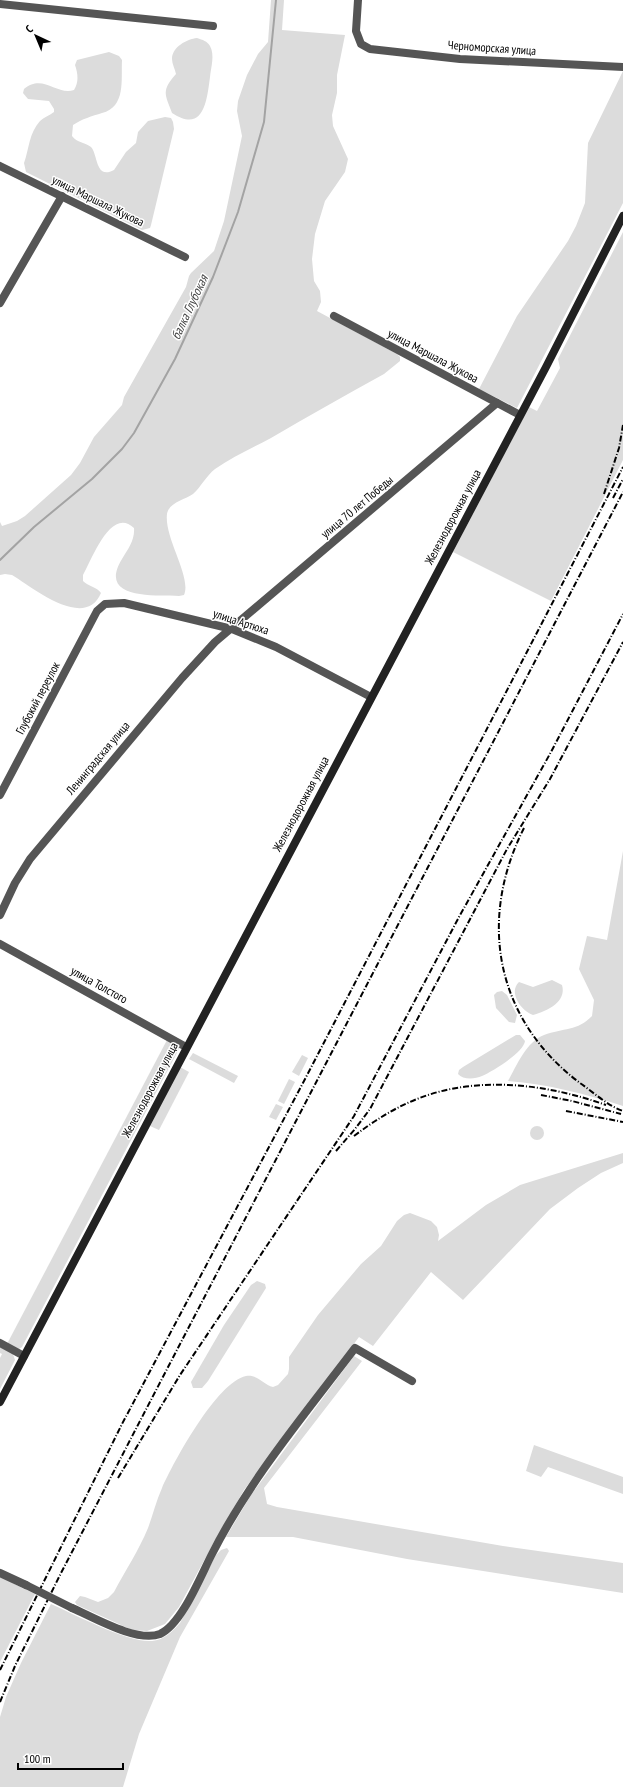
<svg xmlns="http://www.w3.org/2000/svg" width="623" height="1787" viewBox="0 0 623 1787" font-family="'PT Sans Narrow',sans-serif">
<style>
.green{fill:#dcdcdc}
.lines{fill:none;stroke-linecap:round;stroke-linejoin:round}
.stream{stroke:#a3a3a3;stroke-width:2}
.street{stroke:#555;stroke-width:8}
.secondary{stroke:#222;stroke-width:8}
.rail{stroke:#000;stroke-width:2;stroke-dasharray:6 2 1 2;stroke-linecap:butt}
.street-bridge{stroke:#555;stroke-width:8}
.labels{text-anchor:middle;stroke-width:3;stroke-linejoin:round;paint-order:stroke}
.street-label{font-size:12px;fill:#000;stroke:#fff}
.water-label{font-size:13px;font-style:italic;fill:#444;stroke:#fff}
</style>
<rect width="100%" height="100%" fill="#fff"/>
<!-- green -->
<g class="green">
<path d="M271,0h13l-2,30 63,5 -8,40v18l-5,22 1,11 15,33 -3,13 -20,29 -10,33 -3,25 2,22 6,10 1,11 -4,9 80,43 3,3v4l-16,13c-38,21 -76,42 -113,64 -19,10 -39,19 -56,31 -9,7 -14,18 -22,25 -8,6 -24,8 -26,20 -3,24 25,63 17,81l-5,1c-24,-1 -82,4 -57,-37 6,-10 13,-19 12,-31 -23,-22 -42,31 -51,47v6c5,5 14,6 18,12 -16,38 -69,-6 -89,-18l-7,-1 -5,1v-53l2,4 15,-5 8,-5 46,-41 9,-12 14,-26 28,-32 2,-8 62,-110 3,-11 2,-3 23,-22 10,-30 18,-85 -5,-25 1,-10 9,-26 11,-21 10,-12z"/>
<path d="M197,38c6,2 10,3 13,8 5,9 1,21 0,31 -3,23 -6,57 -38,36 -7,-19 -11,-22 4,-39 -1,-5 -4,-10 -4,-15 0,-12 15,-20 25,-21z"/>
<path d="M109,52l10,4 3,4c-1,20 4,47 -20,53 -10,3 -20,6 -29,12l-1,11c5,7 13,6 19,11 7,7 4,33 23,23l12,-18 10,-9 2,-11 10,-11 17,-4 6,1 2,4 1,7 -23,96 -1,3 -8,2 -116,-58 -2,-9c5,-14 5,-30 16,-42 4,-4 9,-5 14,-9v-3l-5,-8 -21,-2 -5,-6 1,-4c19,-16 33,7 50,1 5,-8 4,-16 1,-25l2,-5z"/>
<polygon points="623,71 623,203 517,408 479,389 517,316 568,241 576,226 585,203 588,143"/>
<polygon points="623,232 623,460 551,601 453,552 529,407 537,411 560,368 558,359"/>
<path d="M623,851v255c-38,-12 -75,-22 -115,-25 9,-16 18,-39 36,-46 19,-7 34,-4 48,-19l2,-16 -15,-31 8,-33 20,4z"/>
<path d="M552,980l10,5c5,17 -15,26 -29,30 -12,-4 -25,-23 -14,-33l14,5z"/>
<polygon points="502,991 507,995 517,1015 515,1023 509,1022 496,1008 494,995 497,992"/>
<path d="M516,1035h4l5,6c-1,11 -33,31 -43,35 -7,3 -19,4 -24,-2l1,-4 4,-3z"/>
<polygon points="167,1040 180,1047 22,1347 19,1349 7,1344"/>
<polygon points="193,1053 238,1076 234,1083 189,1059"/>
<polygon points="302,1055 308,1058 299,1076 292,1072"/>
<polygon points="180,1067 189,1072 159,1130 150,1126"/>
<polygon points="289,1079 295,1082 284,1104 278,1101"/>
<polygon points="276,1104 283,1107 276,1120 269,1117"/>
<circle cx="537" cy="1133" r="7"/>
<path d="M623,1153v10l-22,10 -23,15 -28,21 -87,91 -32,-28 -58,74 -14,-9 -115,153 -30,52 -35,65 -14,17 -18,7 -15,-1 -55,-25 -2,-3 5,-6 5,1 13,5 10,-4 6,-6c11,-21 25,-42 34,-64 5,-13 8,-27 14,-40 12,-27 55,-106 84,-112 11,-2 17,8 27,11l5,-2 10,-11 1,-5v-12l29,-42 43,-51 20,-18 16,-25 7,-6 6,-2 21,8 6,6 2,8 -1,6 48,-36 34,-20z"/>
<polygon points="257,1281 265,1284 266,1288 208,1381 202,1388 193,1388 191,1382 224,1325 251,1285"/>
<polygon points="0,1347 13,1354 15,1360 0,1389 0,1358 2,1354 0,1353"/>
<polygon points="354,1356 362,1361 264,1488 267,1504 277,1507 503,1546 623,1563 623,1593 407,1559 293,1537 226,1537 251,1495"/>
<polygon points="534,1445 623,1477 623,1494 548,1467 541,1477 526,1471"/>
<path d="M227,1548l2,3 -49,86 -41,97 -16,53h-123v-70l6,-20 15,-34 30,-59c23,10 77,39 101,37 12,-1 21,-10 28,-18l36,-68 5,-5z"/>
<polygon points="0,1577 35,1594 0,1662"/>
</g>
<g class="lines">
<!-- stream -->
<polyline class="stream" points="0,560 34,527 92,479 122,449 134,433 175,359 213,277 238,212 264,122 276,0"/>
<!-- street -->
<g class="street">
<polyline points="358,0 356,31 361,44 370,49 460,59 623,67"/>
<polyline points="0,4 213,26"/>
<polyline points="0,166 185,257"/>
<polyline points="0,303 62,196"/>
<polyline points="334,316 520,415"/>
<polyline points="0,795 97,611 105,604 124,603 232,629 276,647 371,697"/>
<polyline points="0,915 15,883 30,859 182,678 215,642 497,403"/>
<polyline points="0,944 186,1047"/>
<polyline points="0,1343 24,1356"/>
<polyline points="0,1573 26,1585"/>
<path d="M72,1608c21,9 65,35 88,26 22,-10 41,-59 52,-80 38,-75 93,-140 143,-206l57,33"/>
</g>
<!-- secondary -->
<polyline class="secondary" points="0,1402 546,367 623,216"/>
<!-- rail -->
<g class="rail">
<polyline points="604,494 619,448 623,425"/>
<polyline points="613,498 623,479"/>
<path d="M524,828c-47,93 -28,192 56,255 13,9 28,23 43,28"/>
<polyline points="541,1095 572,1101 621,1114"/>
<polyline points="566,1111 623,1122"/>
<path d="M354,1136c20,-15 40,-28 63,-37 60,-24 130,-15 189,6"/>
<polyline points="336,1151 355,1129 370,1109 507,849 550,779 623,642"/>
<polyline points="118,1478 180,1375 354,1116 459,917 551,752 623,614"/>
<polyline points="0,1670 122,1424 304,1081 623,467"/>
<polyline points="0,1702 15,1666 61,1573 623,492"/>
</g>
<!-- street-bridge -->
<polyline class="street-bridge" points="26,1585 72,1608"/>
</g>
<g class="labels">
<!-- street labels -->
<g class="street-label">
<text transform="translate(492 48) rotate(4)" y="4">Черноморская улица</text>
<text transform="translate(98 201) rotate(26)" y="4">улица Маршала Жукова</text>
<text transform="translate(433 356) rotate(28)" y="4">улица Маршала Жукова</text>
<text transform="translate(357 507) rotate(-40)" y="4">улица 70 лет Победы</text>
<text transform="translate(453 517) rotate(-62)" y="4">Железнодорожная улица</text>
<text transform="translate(241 622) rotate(18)" y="4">улица Артюха</text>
<text transform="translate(38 698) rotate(-62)" y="4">Глубокий переулок</text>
<text transform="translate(98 758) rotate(-50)" y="4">Ленинградская улица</text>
<text transform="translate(301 804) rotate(-62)" y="4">Железнодорожная улица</text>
<text transform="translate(99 985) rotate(29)" y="4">улица Толстого</text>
<text transform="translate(150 1090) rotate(-62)" y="4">Железнодорожная улица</text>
</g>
<!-- water labels -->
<g class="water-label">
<text transform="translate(189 307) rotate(-65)" y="5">балка Глубокая</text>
</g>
</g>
<!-- north arrow -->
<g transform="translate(36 36) rotate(316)" stroke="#ffffff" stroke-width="3" paint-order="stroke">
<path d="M0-3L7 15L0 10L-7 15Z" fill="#000000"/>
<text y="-6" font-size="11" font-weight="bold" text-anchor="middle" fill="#000000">С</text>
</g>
<!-- scale -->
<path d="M18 1763v6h105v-6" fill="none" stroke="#000000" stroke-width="2"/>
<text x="24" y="1763" font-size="12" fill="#000000" stroke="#ffffff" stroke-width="3" paint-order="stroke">100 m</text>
</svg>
